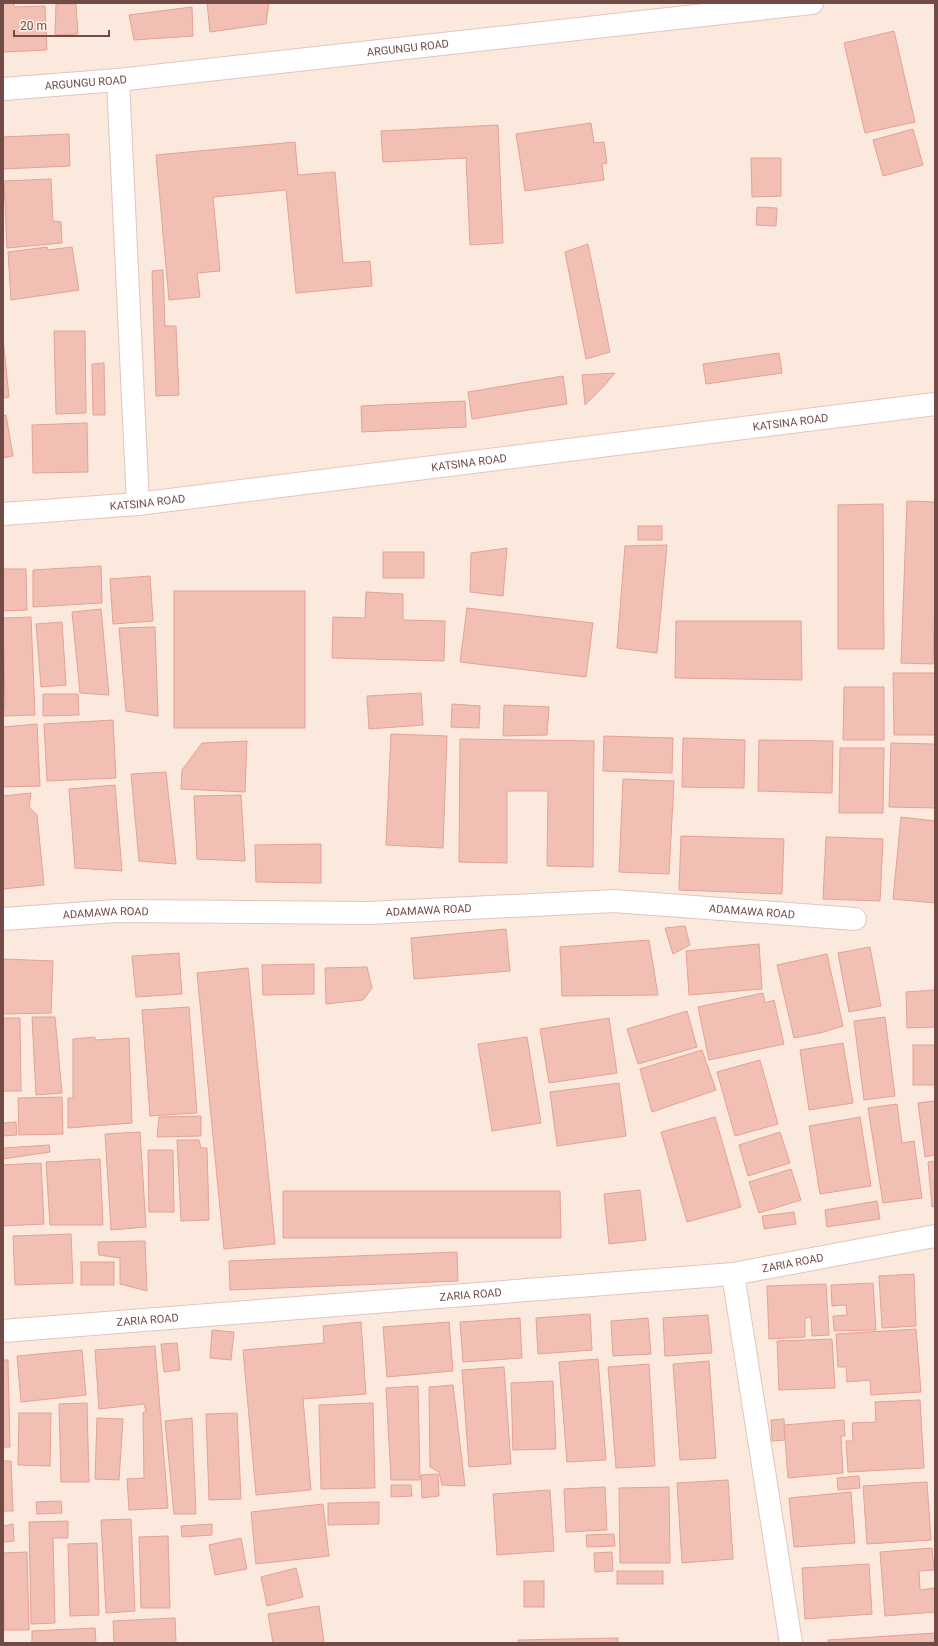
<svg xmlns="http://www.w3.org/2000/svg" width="938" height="1646" viewBox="0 0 938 1646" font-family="Roboto,sans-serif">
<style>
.building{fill:#f2bfb5;stroke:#e5a195}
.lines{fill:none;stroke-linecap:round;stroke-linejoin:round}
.street-casing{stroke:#e2c5bd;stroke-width:24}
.secondary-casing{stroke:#e7c5ba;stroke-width:24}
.street{stroke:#fff;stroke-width:22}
.secondary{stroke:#fff;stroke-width:22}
.labels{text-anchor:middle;stroke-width:3.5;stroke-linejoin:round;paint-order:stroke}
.street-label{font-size:11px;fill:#724b46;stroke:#ffeee4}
</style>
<rect width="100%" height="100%" fill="#fce9de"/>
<!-- building -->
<g class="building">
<polygon points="3,3 14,3 14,7 45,6 47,50 3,52"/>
<polygon points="207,3 269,3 266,24 210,32"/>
<polygon points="56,4 76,4 78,34 55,35"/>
<polygon points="192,7 193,36 134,40 129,15"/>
<polygon points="894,31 915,122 865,133 844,43"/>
<polygon points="591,123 594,143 604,142 607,163 602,164 604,180 525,191 516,134"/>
<polygon points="498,125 503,243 470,245 466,158 383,162 381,131"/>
<polygon points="913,129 923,165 883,176 873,140"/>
<polygon points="69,134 70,166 3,169 3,137"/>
<polygon points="295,142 298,175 335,172 343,263 370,261 372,286 296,293 286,190 213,197 220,271 197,273 200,297 169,300 156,155"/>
<polygon points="751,158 781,158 781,196 752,197"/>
<polygon points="51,179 53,221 61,222 62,243 7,248 4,181"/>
<polygon points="757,207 777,208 776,226 756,225"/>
<polygon points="588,244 610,352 586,359 565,252"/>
<polygon points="47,247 48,250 72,247 79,290 11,300 8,252"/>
<polygon points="163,270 165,326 176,326 179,395 156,396 152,271"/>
<polygon points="54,331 85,331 86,413 56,414"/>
<polygon points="3,338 9,397 3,398"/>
<polygon points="779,353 782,373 706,384 703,364"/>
<polygon points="104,363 105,415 93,415 92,364"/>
<polygon points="615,373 603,387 585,405 582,375"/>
<polygon points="563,376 567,404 472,419 468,392"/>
<polygon points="465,401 466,427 362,432 361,406"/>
<polygon points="6,415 13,456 3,458 3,416"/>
<polygon points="87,423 88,472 33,473 32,425"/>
<polygon points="907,501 935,502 935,601 933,664 901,663"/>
<polygon points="883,504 884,649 838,649 838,505"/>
<rect x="638" y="526" width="24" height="14"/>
<polygon points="667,545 657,653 617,648 625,546"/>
<polygon points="507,548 503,596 470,592 471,553"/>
<rect x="383" y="552" width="41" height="26"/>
<polygon points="101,566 102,603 33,607 33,570"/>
<polygon points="3,569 26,569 27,610 3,611"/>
<polygon points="150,576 153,621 113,624 110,579"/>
<rect x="174" y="591" width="131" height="137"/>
<polygon points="366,592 403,594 403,620 445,621 444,661 332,658 333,617 365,618"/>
<polygon points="467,608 593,623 586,677 460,662"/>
<polygon points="101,609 109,695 80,693 72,612"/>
<polygon points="31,617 35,715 3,716 3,706 5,706 3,618"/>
<polygon points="676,621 801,621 802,680 675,678"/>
<polygon points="62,622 66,685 41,687 36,624"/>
<polygon points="155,627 158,716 126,711 119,628"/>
<polygon points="893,673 935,673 935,735 894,735"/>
<polygon points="844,687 884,687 884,740 843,740"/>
<polygon points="421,693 423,725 369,729 367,696"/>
<polygon points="43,694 78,694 79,715 43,716"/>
<polygon points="452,704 480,706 479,728 451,727"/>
<polygon points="504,705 549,707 547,735 503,736"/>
<polygon points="113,720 116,778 47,781 44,724"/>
<polygon points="37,724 40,786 3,787 3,727"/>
<polygon points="391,734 447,736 443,848 386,845"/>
<polygon points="604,736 673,738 672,773 603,771"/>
<polygon points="683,738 745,740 744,788 682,787"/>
<polygon points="460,739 594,741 593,867 547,866 548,791 507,791 507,863 459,862"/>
<polygon points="759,740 833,741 832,793 758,791"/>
<polygon points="247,741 245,792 181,789 182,770 202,743"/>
<polygon points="891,743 935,744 935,808 889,807"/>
<polygon points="840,748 884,748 883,813 839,813"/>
<polygon points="166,772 176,864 139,861 131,774"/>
<polygon points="623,779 674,781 669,874 619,872"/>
<polygon points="115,785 122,871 75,868 69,789"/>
<polygon points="31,793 29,807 37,815 44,885 3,889 3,796"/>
<polygon points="241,795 245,861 197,859 194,796"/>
<polygon points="901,817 935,821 935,903 893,899"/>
<polygon points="681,836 784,839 782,894 679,890"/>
<polygon points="826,837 883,839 880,901 823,899"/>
<polygon points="321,844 321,883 256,882 255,845"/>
<polygon points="685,926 690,945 673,954 665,928"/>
<polygon points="506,929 510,971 414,979 411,938"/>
<polygon points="649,940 658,995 562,996 560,947"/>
<polygon points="759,944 762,989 689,995 686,951"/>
<polygon points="870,947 881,1006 849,1012 838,953"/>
<polygon points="179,953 182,994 136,997 132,956"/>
<polygon points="827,954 843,1026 820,1033 794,1038 777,965"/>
<polygon points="3,959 53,961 51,1013 3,1014"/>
<polygon points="314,964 314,994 263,995 262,965"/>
<polygon points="367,967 372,988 363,1000 326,1004 325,968"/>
<polygon points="248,968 275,1244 224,1249 197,973"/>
<polygon points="935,990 935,1027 907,1028 906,992"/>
<polygon points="763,993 765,1003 774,1000 784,1044 709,1060 698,1007"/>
<polygon points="189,1007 197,1113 150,1116 142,1010"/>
<polygon points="687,1011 697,1047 638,1064 627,1029"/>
<polygon points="32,1017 55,1017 62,1093 36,1095"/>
<polygon points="885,1017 895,1096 864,1100 854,1021"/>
<polygon points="3,1018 20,1018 21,1091 3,1091"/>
<polygon points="609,1018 617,1073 549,1083 540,1029"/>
<polygon points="95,1037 95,1040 129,1038 132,1123 68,1128 68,1098 73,1098 73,1039"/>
<polygon points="527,1037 541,1123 492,1131 478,1044"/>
<polygon points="843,1043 853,1103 809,1110 800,1050"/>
<rect x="913" y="1045" width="22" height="40"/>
<polygon points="702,1050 716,1090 652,1112 640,1069"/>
<polygon points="760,1060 778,1124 735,1136 717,1072"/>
<polygon points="619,1083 626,1136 557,1146 550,1092"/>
<polygon points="62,1097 63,1134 19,1135 18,1098"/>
<polygon points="935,1101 935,1155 925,1157 918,1103"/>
<polygon points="897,1104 902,1143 914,1141 922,1198 883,1203 868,1108"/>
<polygon points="201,1116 201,1136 157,1137 159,1117"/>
<polygon points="715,1117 741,1207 687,1222 661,1132"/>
<polygon points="860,1117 871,1186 820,1194 809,1126"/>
<polygon points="16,1122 17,1135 3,1136 3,1123"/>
<polygon points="140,1132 146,1227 111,1230 105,1134"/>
<polygon points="780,1132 790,1163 748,1176 739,1145"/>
<polygon points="177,1140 199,1140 201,1148 207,1148 209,1220 181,1221"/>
<polygon points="49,1145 50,1152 3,1159 3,1148"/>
<polygon points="148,1150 173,1150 174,1212 149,1212"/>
<polygon points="100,1159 103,1225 50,1225 46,1162"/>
<polygon points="935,1161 935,1206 932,1207 928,1162"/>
<polygon points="41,1163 44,1224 3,1226 3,1165"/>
<polygon points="791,1169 801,1200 759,1213 749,1182"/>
<polygon points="640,1190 646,1240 609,1244 604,1194"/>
<polygon points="283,1191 560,1191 561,1238 283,1238"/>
<polygon points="877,1201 880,1219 827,1227 825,1210"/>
<polygon points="794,1212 796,1224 764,1229 762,1216"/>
<polygon points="71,1234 73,1283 15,1285 13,1236"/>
<polygon points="145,1241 147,1291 120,1284 120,1258 99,1255 98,1242"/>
<polygon points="457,1252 458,1281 230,1290 229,1261"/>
<rect x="81" y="1262" width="33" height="23"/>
<polygon points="914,1274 916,1326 882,1328 879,1276"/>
<polygon points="873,1283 876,1330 834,1331 833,1316 847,1315 846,1305 832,1306 831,1285"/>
<polygon points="826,1284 829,1335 812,1336 811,1317 805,1318 805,1337 769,1339 767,1286"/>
<polygon points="590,1314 592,1350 538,1354 536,1318"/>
<polygon points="708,1315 712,1353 665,1356 663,1318"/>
<polygon points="520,1318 522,1358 463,1362 460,1322"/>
<polygon points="648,1318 651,1354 613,1356 611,1321"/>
<polygon points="361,1322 366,1394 303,1399 311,1490 256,1495 243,1350 324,1343 323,1326"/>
<polygon points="449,1322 453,1371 387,1377 383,1327"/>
<polygon points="916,1329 921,1392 871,1395 870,1380 847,1382 846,1367 838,1367 836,1334"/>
<polygon points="212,1330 234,1332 231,1360 210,1358"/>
<polygon points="832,1339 835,1388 779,1390 777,1341"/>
<polygon points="177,1343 180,1370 164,1372 161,1344"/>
<polygon points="155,1346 168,1508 129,1510 127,1479 144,1478 143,1413 146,1411 144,1404 99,1409 95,1350"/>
<polygon points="82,1350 86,1395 21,1402 17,1356"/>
<polygon points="598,1359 606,1460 567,1462 559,1362"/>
<polygon points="3,1360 8,1360 10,1447 3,1447"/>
<polygon points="709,1361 716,1458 680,1460 673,1364"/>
<polygon points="649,1364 655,1466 616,1468 608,1367"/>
<polygon points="504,1367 511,1464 469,1467 462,1370"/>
<polygon points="553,1381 556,1449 513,1450 511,1383"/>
<polygon points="453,1385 465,1486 442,1485 439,1472 430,1467 429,1387"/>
<polygon points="418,1386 420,1480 391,1480 386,1388"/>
<polygon points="920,1400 924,1468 848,1472 846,1441 853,1441 852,1423 876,1422 875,1402"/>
<polygon points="87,1403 89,1482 61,1482 59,1404"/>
<polygon points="373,1403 375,1488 321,1489 319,1405"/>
<polygon points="19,1413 51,1413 50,1466 18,1465"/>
<polygon points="237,1413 241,1499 209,1500 206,1414"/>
<polygon points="97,1418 123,1419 119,1480 95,1479"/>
<polygon points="192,1418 196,1514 174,1514 165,1421"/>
<polygon points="784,1419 785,1440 772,1441 771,1420"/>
<polygon points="844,1420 845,1436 841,1436 843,1473 788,1478 784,1425"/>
<polygon points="3,1461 11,1461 13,1511 3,1511"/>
<polygon points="438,1474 439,1496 422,1498 421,1475"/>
<polygon points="859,1476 860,1488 838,1490 837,1478"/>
<polygon points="728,1480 733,1559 682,1563 677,1483"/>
<polygon points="927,1482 931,1540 867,1544 863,1486"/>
<polygon points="391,1485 411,1485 412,1496 391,1497"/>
<polygon points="605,1487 607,1530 566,1532 564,1489"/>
<polygon points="669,1487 670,1563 620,1563 619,1488"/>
<polygon points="550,1490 554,1551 497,1555 493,1494"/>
<polygon points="851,1492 855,1543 794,1547 789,1498"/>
<polygon points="61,1501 62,1513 37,1514 36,1502"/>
<polygon points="379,1502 379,1524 328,1525 328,1503"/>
<polygon points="323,1504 329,1556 256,1564 251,1512"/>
<polygon points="131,1519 135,1611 106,1613 101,1520"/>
<polygon points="68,1521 68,1538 53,1538 55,1623 31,1624 29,1522"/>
<polygon points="13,1524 14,1541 3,1542 3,1526"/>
<polygon points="212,1524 212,1535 182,1537 181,1526"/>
<polygon points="614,1534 615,1546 587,1547 586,1535"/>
<polygon points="168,1536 170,1608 141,1608 139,1537"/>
<polygon points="241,1538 247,1569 215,1575 209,1545"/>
<polygon points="97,1543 99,1615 70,1616 68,1544"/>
<polygon points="932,1548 934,1570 919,1571 920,1590 935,1588 935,1612 885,1616 880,1552"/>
<polygon points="27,1552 29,1630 4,1630 3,1553"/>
<polygon points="612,1552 613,1571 595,1572 594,1553"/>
<polygon points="869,1564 872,1614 805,1619 802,1568"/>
<polygon points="296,1568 303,1597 267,1606 261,1577"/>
<rect x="617" y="1571" width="46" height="13"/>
<rect x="524" y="1581" width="20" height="26"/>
<polygon points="319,1606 324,1643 273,1643 268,1614"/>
<polygon points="175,1618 176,1643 114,1643 113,1621"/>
<polygon points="95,1628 96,1643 32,1643 32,1631"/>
<polygon points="935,1633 935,1643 828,1643 828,1640"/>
<polygon points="618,1638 618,1643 519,1643 518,1640"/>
</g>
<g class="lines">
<!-- street casing -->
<g class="street-casing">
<g id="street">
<polyline points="118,80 138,504"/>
<path id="s1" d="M3,89l115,-9 694,-77"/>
<path id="s2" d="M3,919l114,-8 251,2 246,-12 241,18"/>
<polyline points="733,1274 791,1643"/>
<path id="s3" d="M3,1331l730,-57 202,-38"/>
</g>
</g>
<!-- secondary casing -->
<g class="secondary-casing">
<g id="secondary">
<path id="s4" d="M3,514l135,-10 797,-100"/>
</g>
</g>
<!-- street -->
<use href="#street" class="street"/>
<!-- secondary -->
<use href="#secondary" class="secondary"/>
</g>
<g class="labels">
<!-- street labels -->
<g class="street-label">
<text dy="4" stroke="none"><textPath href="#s1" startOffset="407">ARGUNGU ROAD</textPath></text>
<text dy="4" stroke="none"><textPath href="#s1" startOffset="83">ARGUNGU ROAD</textPath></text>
<text dy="4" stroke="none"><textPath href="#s4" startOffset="793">KATSINA ROAD</textPath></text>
<text dy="4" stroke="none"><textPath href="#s4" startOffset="469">KATSINA ROAD</textPath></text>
<text dy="4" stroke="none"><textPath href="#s4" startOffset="145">KATSINA ROAD</textPath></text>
<text dy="4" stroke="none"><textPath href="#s2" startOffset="426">ADAMAWA ROAD</textPath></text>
<text dy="4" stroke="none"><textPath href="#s2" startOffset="750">ADAMAWA ROAD</textPath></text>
<text dy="4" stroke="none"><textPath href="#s2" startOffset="103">ADAMAWA ROAD</textPath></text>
<text dy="4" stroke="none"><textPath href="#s3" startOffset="793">ZARIA ROAD</textPath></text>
<text dy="4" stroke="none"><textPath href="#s3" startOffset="469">ZARIA ROAD</textPath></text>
<text dy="4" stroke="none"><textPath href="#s3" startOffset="145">ZARIA ROAD</textPath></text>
</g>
</g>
<!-- border -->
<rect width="938" height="1646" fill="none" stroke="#724b46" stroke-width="8"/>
<!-- scale -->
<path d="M14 30v6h95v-6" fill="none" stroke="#724b46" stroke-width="2"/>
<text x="20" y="30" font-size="12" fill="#724b46" stroke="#ffeee4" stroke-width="3" paint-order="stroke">20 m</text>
</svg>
